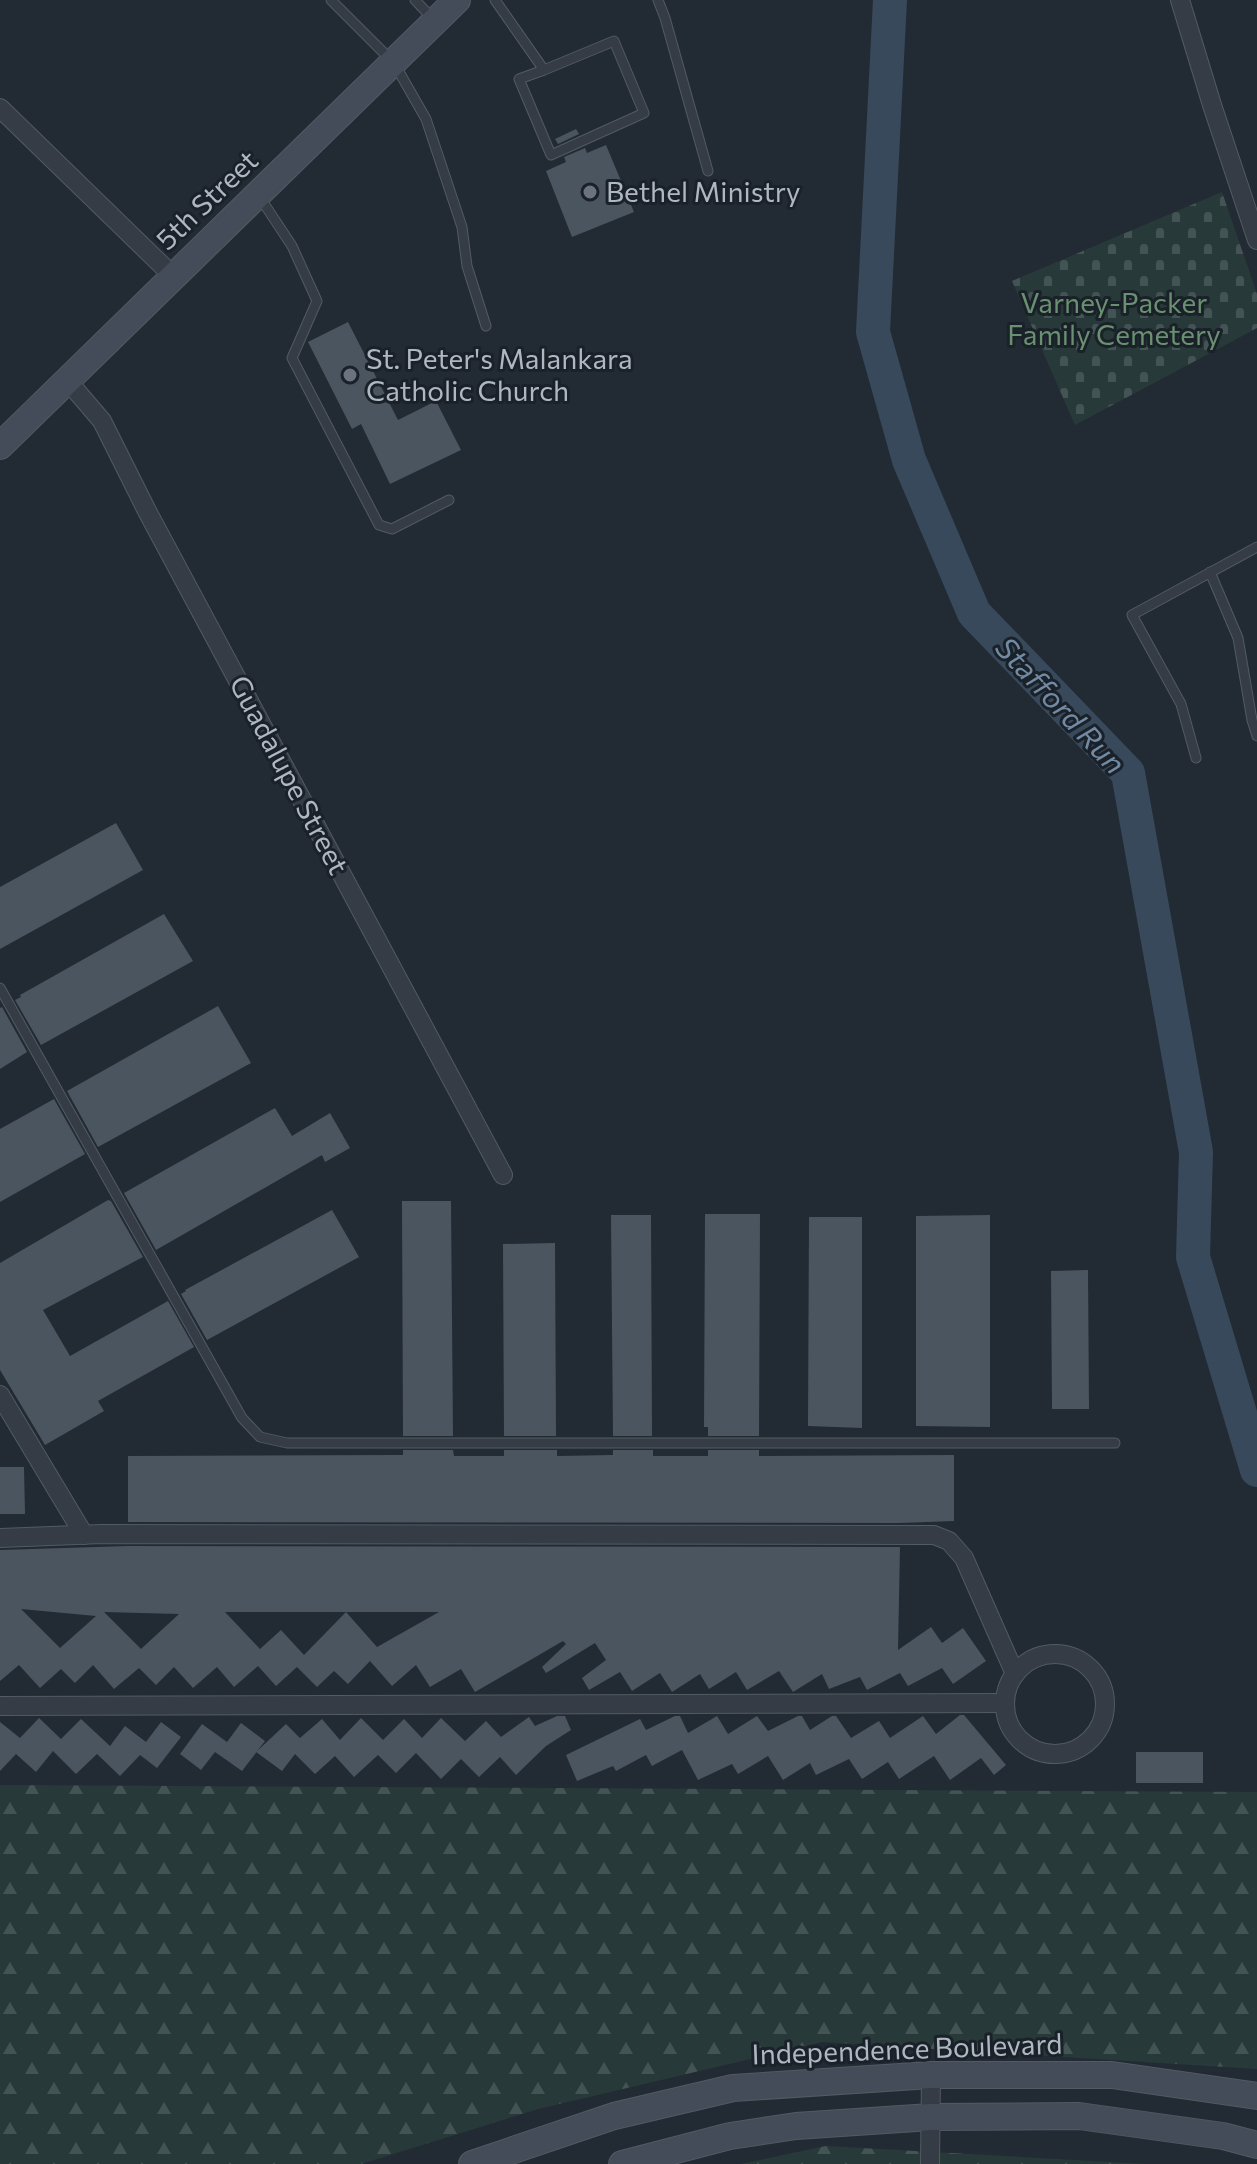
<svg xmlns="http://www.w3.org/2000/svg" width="1257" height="2164" viewBox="0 0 1257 2164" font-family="Commissioner,sans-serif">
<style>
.forest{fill:url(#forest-firs)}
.cemetery{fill:url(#cemetery-stones)}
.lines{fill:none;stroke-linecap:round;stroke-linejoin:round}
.river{stroke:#38495c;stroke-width:34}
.building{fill:#4a5560;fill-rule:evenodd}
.lane-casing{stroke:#525a63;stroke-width:11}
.street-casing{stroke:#525a63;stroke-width:20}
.secondary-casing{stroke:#525a63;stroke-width:28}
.lane{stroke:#353c45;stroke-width:9}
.street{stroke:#353c45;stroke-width:18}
.secondary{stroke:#434c58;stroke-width:26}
.worship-dot{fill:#6b7280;stroke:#1a2129;stroke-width:3}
.labels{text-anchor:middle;stroke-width:6;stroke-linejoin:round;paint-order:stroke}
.poi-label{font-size:28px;fill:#afb7c2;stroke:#1a2129;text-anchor:start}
.street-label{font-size:28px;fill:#afb7c2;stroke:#1a2129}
.park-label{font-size:28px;fill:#699070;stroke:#1a2129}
.water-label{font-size:30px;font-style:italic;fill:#728aa3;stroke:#1a2129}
</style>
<defs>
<pattern id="forest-firs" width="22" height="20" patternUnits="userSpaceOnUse" patternTransform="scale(2)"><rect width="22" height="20" fill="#273a39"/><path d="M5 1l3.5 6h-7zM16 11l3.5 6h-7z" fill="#445454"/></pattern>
<pattern id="cemetery-stones" width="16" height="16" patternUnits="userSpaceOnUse" patternTransform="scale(2)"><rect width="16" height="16" fill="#273a39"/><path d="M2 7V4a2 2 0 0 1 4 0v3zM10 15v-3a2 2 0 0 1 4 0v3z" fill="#445454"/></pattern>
</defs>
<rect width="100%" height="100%" fill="#222b34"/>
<!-- forest -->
<g class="forest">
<polygon points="0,1785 1257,1792 1257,2069 822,2042 538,2109 361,2164 0,2164"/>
<polygon points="826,2146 1145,2164 741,2164"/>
</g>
<!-- cemetery -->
<polygon class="cemetery" points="1222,192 1257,294 1257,328 1075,425 1012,281"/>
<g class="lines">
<!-- river -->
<polyline class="river" points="890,0 873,332 909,460 974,613 1128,773 1196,1152 1193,1257 1257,1470"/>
</g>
<!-- building -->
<g class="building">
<polygon points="576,129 579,134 558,144 555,139"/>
<polygon points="606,145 634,212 572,237 546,171 566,162 564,157 585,148 587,153"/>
<polygon points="348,322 398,420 436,401 461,450 390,484 361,424 352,429 308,342"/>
<polygon points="116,823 143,870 0,949 0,887"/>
<polygon points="164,914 193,961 41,1045 15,1000 21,997 20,995"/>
<polygon points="218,1006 251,1063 98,1147 67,1091"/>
<polygon points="2,1007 27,1052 0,1069 0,1008"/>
<polygon points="54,1099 85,1154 0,1202 0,1129"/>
<polygon points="275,1108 292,1136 330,1113 350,1148 325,1162 322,1155 156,1250 124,1193"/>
<polygon points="108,1200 111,1201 143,1257 43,1310 70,1356 168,1301 194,1347 98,1401 104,1411 45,1445 0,1370 0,1263"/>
<polygon points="402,1201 451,1201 453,1436 403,1436"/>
<polygon points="332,1210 359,1257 207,1340 181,1294 186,1291 185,1290"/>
<polygon points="705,1214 760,1214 759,1436 708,1436 708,1427 704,1427"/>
<polygon points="611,1215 651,1215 652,1436 613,1436"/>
<polygon points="990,1215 990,1427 916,1426 916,1216"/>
<polygon points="809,1217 862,1217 862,1428 808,1426"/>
<polygon points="555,1243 556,1436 504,1436 503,1244"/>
<polygon points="1088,1270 1089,1409 1052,1409 1051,1271"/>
<polygon points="403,1450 453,1450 454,1456 504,1456 504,1450 557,1450 557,1456 613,1455 613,1450 653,1450 653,1456 708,1456 708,1450 759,1450 759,1456 954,1455 954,1521 900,1523 128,1522 128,1456 403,1455"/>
<polygon points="0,1467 24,1467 25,1514 0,1514"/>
<path d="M128,1546l772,1 -2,103 33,-23 11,16 21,-15 23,33 -33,23 -11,-16 -34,18 -8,-13 -33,17 -7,-13 -31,12 -7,-15 -29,18 -14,-21 -32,19 -11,-18 -27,17 -9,-15 -28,18 -12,-19 -28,18 -12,-19 -31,18 -7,-12 24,-18 -11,-17 -49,30 -4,-6 24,-23 -3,-3 -88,51 -14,-23 -31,18 -14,-22 -24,21 -22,-25 -22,23 -14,-13 -17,16 -20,-20 -21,19 -18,-20 -24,21 -17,-20 -24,21 -19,-21 -18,18 -17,-17 -25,21 -21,-24 -18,18 -14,-14 -21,19 -21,-23 -19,16v-131zM21,1609l75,7 -36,32zM104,1612l75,2 -38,35zM225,1612h214l-62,35 -31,-35 -42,43 -23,-25 -21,19z"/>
<polygon points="960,1715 964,1715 1006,1765 994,1775 981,1758 950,1780 934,1756 899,1779 888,1762 862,1779 849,1759 816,1775 810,1763 783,1780 768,1756 738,1774 732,1764 698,1780 682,1750 652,1766 646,1755 616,1771 613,1766 577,1781 566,1755 640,1719 646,1730 675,1716 680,1716 688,1733 717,1716 728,1734 757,1716 768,1731 798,1716 802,1716 810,1730 832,1716 836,1716 851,1738 879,1721 890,1738 923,1716 936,1734"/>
<polygon points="557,1716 565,1716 571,1730 546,1746 516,1775 500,1757 479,1777 461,1759 441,1779 416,1753 396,1773 378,1755 354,1777 335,1756 315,1774 295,1754 282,1771 256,1752 286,1724 300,1738 322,1719 340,1740 361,1718 383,1740 404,1719 422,1738 441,1718 465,1741 486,1721 501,1737 529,1717 535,1726"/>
<polygon points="39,1718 61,1739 81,1719 110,1746 125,1726 146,1742 161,1722 181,1737 157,1768 140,1755 120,1776 97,1754 76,1774 53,1751 36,1772 16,1754 0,1771 0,1722 20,1738"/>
<polygon points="241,1723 265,1741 242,1771 215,1752 201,1770 180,1754 202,1724 227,1742"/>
<rect x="1136" y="1752" width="67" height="31"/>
</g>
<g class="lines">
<!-- lane casing -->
<g class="lane-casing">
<g id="lane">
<polyline points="331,0 394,63 426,119 462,227 467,266 486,326"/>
<polyline points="415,0 433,19"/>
<polyline points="495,0 544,70 614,41 644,113 551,155 519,79 544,70"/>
<polyline points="658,0 665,18 708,171"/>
<polyline points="259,196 292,246 317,301 292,358 379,525 392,529 449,500"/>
<polyline points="1210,572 1238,638 1252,720 1257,736"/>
<polyline points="1196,758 1181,704 1132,615 1257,547"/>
<polyline points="0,988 242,1418 260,1437 287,1443 1115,1443"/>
</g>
</g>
<!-- street casing -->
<g class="street-casing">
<g id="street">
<polyline points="1180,0 1212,105 1257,240"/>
<polyline points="0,108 173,276"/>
<polyline points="67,380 102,421 147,511 503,1175"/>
<polyline points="0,1395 84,1535"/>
<polyline points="0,1538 102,1534 934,1535 949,1541 964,1558 1015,1674"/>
<circle cx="1055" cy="1704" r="50"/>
<polyline points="0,1706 1004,1703"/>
<polyline points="930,2164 931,2075"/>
</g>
</g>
<!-- secondary casing -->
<g class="secondary-casing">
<g id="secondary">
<polyline points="0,446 457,0"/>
<polyline points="472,2164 614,2116 733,2088 931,2075 1112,2075 1257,2096"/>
<polyline points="622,2164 730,2136 796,2126 931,2117 1079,2116 1223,2136 1257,2145"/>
</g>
</g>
<!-- lane -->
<use href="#lane" class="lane"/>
<!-- street -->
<use href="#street" class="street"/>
<!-- secondary -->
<use href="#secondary" class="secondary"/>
</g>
<!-- markers -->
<g class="worship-dot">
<circle cx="590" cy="192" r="8"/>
<circle cx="350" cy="375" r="8"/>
</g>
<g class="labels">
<!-- poi labels -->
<g class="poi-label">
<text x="606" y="202">Bethel Ministry</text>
<text x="366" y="369">St. Peter's Malankara<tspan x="366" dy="32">Catholic Church</tspan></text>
</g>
<!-- street labels -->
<g class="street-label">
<text transform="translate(207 200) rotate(-44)" y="10">5th Street</text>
<text transform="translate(289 775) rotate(62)" y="10">Guadalupe Street</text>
<text transform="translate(907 2049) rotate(-2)" y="10">Independence Boulevard</text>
</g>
<!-- park labels -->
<g class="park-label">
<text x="1114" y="313">Varney-Packer<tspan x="1114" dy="32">Family Cemetery</tspan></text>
</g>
<!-- water labels -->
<g class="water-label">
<text transform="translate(1060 706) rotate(47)" y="10">Stafford Run</text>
</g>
</g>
</svg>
